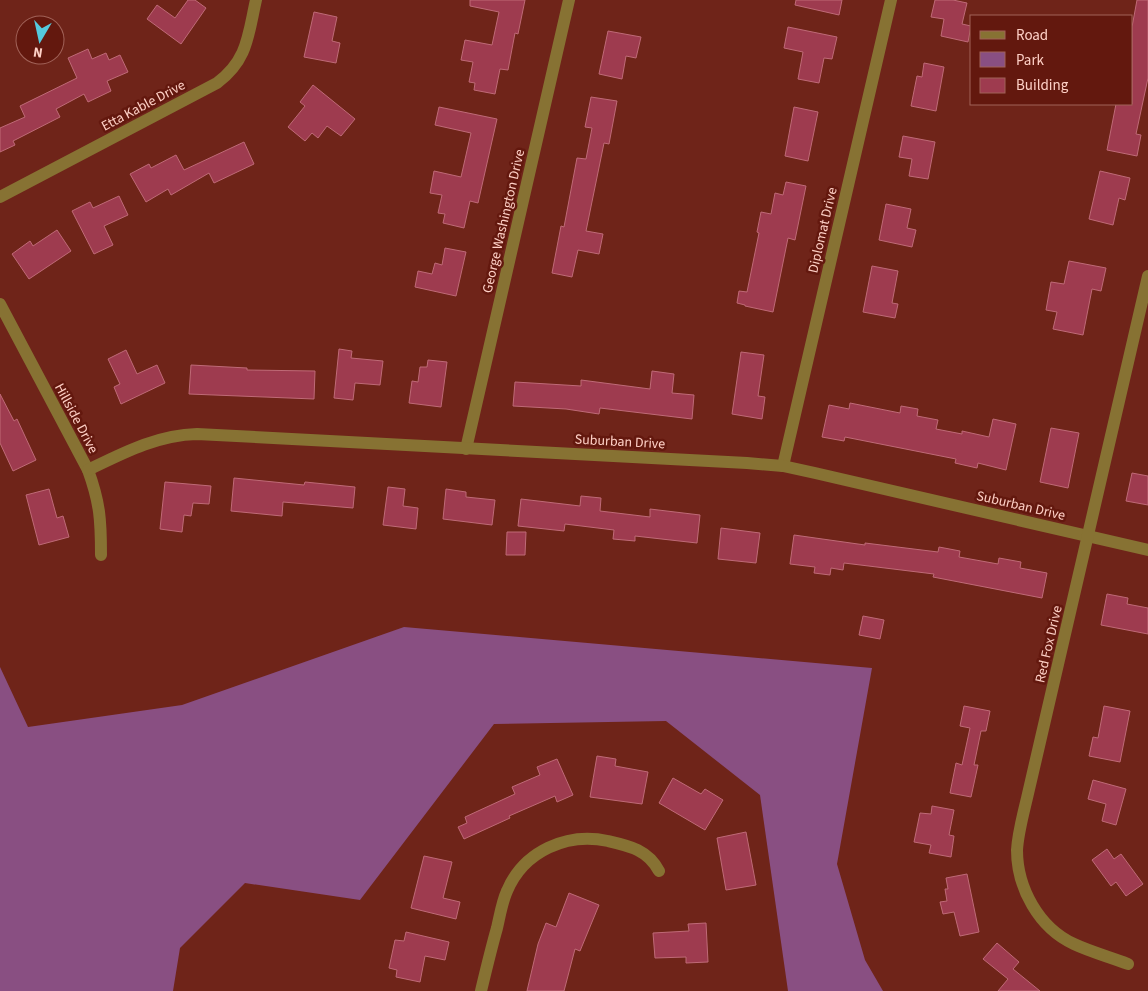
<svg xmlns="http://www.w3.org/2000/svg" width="1148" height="991" viewBox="0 0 1148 991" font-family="'Source Sans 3',sans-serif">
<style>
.green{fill:#894f82}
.building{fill:#9e3b4f;stroke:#bf6a77}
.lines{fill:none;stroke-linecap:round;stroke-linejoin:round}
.minor{stroke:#877233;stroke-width:12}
.labels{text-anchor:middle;stroke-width:5;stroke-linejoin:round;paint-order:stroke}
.street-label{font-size:14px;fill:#fed0c6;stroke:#63180e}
</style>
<rect width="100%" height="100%" fill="#6f2419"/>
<!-- green -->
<polygon class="green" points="404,627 872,668 837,864 865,960 883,991 788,991 760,795 666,721 494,724 360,900 245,883 180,948 173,991 0,991 0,667 28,727 182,705"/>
<!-- building -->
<g class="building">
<polygon points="188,0 195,0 206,8 181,44 147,19 157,5 175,18"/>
<polygon points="470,0 525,0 518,34 515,33 508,70 500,69 495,94 474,90 475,83 469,82 473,62 461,60 465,40 492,45 499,12 470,6"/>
<polygon points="796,0 842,0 839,15 795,5"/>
<polygon points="935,0 953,0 967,3 962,24 971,26 968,42 941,36 944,19 931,17"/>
<polygon points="1137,0 1148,0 1148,78 1136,134 1141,135 1137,156 1107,150 1116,104 1132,104 1132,27"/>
<polygon points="314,12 337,17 332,41 340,43 336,63 304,57"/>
<polygon points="788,27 837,37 832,59 824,58 819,83 798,79 803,52 784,48"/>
<polygon points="608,31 641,37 636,58 626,56 622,79 599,74"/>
<polygon points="88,49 92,59 106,53 109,60 120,55 128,72 107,81 111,91 88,102 84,94 56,109 60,117 13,141 15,145 0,152 0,128 25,117 20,106 77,78 68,58"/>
<polygon points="924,63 944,67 936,111 911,106 917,76 922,77"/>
<polygon points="313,85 355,119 341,136 327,126 318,138 312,133 305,141 288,127 305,106 300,102"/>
<polygon points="591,97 617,101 609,144 604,143 586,231 603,234 599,254 578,250 572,277 552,273 561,226 564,227 577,158 586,159 592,128 585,127"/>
<polygon points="439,107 497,119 478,203 470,201 464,228 443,223 445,214 438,213 442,195 430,193 434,171 461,177 471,133 435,125"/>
<polygon points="794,107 818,112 808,161 785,156"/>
<polygon points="903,136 935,142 928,179 909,176 912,159 899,157"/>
<polygon points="244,142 254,164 214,183 209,173 171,195 168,189 146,202 130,174 149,164 151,168 176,155 184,170"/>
<polygon points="1100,171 1130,178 1125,200 1119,198 1113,225 1089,219"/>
<polygon points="786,182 806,186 795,240 788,238 773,312 745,306 745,305 737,303 739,291 747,292 759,233 757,232 761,212 771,214 775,193 783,195"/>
<polygon points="119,196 128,215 104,226 113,245 94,254 72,211 90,202 93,208"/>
<polygon points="886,204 911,209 907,228 916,230 912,247 879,240"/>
<polygon points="57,230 71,251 29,279 12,254 30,241 33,246"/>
<polygon points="445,248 466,252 456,296 415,287 418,271 432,274 435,263 442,265"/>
<polygon points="1069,261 1106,268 1101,291 1092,289 1083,335 1053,329 1057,312 1046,310 1051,282 1064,284"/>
<polygon points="872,266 898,271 892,303 898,304 895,318 863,312"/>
<polygon points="339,349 352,351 351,358 383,361 380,385 355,383 353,400 334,398"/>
<polygon points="126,350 137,374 157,365 165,383 121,404 114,387 120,384 108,359"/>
<polygon points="741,352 764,355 758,396 765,397 762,419 732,414"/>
<polygon points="428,360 447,362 441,407 409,403 412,381 418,382 420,367 427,367"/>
<polygon points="191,365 247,368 247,370 315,371 314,399 189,394"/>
<polygon points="652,371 674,374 672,393 694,395 692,419 600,408 599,414 566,409 513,406 515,382 581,386 581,380 650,389"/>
<polygon points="0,394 14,421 17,419 36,460 13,471 0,443"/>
<polygon points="850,403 900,413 901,406 918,409 917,416 938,420 936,429 962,434 962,431 989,437 993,419 1016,424 1006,470 978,463 977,468 955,463 956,459 845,437 844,441 822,437 829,405 849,409"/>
<polygon points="1051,428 1079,433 1068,488 1040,482"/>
<polygon points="1132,473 1148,476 1148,505 1126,501"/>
<polygon points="234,478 304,485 305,482 355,487 353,508 283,502 282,516 231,511"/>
<polygon points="165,482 211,486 209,504 193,503 191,516 184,515 182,532 160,529"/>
<polygon points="388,487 405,489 403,506 418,508 416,529 383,525"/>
<polygon points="49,489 57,518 63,516 69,537 39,545 26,495"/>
<polygon points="446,489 466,492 466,497 495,500 492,525 443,519"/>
<polygon points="581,496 601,498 600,511 650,517 650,509 700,515 697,543 635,536 635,541 613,539 614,530 565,524 564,531 518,526 521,499 580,506"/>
<polygon points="721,528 760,533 756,563 718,559"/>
<polygon points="507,532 526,532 525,555 506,555"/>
<polygon points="794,535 865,545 865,543 938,552 939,547 960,551 959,557 998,564 999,558 1021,562 1020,568 1047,573 1042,598 933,577 934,574 844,563 843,570 831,568 830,575 814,573 815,567 790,564"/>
<polygon points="1107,594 1128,598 1127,604 1148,608 1148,634 1101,625"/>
<polygon points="863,616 884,620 880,639 859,635"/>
<polygon points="964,706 990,711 986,731 981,731 974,765 978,765 971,797 950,793 956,763 962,765 970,728 960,726"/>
<polygon points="1104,706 1130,711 1120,762 1089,756 1093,737 1098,738"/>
<polygon points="597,756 616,759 615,766 648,772 642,804 590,797"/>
<polygon points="557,759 573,795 557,802 555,796 509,816 510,818 464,839 458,827 467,823 465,817 515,794 512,787 540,775 537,767"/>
<polygon points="673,778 701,794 705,789 723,800 705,830 659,803"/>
<polygon points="1093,780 1126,789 1116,825 1102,821 1106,804 1088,799"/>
<polygon points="932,806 954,810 949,835 954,836 951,857 929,853 931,845 914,842 920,813 931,814"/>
<polygon points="746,832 756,885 726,890 717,838"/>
<polygon points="1107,849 1114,859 1121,854 1143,884 1126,896 1116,882 1111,886 1092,860"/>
<polygon points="424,856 452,862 443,898 460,902 456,919 411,908"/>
<polygon points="967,874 979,932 960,936 954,912 943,914 940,902 947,901 945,889 948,889 946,878"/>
<polygon points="569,893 599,905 580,951 575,949 564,991 527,991 538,944 546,923 556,927"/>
<polygon points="706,923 708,962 686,963 686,957 655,958 653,933 689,931 688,924"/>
<polygon points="406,932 449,942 445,960 425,956 420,982 396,977 397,970 389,968 395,940 404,941"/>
<polygon points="997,943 1019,962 1013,969 1040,991 998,991 1008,979 983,959"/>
</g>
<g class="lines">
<!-- minor -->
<g class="minor">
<path d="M0,197l217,-114c31,-23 31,-48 39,-83"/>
<path d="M0,304l88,166c12,33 13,50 13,85"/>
<polyline points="466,449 569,0"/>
<polyline points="783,466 891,0"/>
<path d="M88,470c35,-17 69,-35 109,-36l550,29 36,3 32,7 333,77"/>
<path d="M1128,964c-18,-7 -37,-12 -54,-20 -35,-16 -57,-56 -57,-94 1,-17 6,-35 10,-52l121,-522"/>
<path d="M481,991c5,-21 10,-42 16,-63 3,-13 5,-26 10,-37 17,-40 60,-59 101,-50 22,5 40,9 51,30"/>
</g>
</g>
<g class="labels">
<!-- street labels -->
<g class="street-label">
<text transform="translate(143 105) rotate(-28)" y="5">Etta Kable Drive</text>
<text transform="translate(503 221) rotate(-77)" y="5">George Washington Drive</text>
<text transform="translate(822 230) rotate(-77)" y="5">Diplomat Drive</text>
<text transform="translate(77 418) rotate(62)" y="5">Hillside Drive</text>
<text transform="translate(620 441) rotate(3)" y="5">Suburban Drive</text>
<text transform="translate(1021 505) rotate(13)" y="5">Suburban Drive</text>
<text transform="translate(1048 644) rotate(-77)" y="5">Red Fox Drive</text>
</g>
</g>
<!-- legend -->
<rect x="970" y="15" width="162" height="90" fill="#63180e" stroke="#a16258"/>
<rect x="980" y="31" width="25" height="8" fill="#877233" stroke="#a16258"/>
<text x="1016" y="40" font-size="15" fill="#fed0c6">Road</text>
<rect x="980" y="52" width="25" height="15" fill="#894f82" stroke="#a16258"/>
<text x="1016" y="65" font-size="15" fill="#fed0c6">Park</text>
<rect x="980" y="78" width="25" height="15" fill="#9e3b4f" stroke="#a16258"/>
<text x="1016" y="90" font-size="15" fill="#fed0c6">Building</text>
<!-- north arrow -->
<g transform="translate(40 40) rotate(189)"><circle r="24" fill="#63180e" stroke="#a16258"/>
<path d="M0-4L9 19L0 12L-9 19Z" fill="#55cade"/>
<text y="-8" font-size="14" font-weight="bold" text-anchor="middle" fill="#fed0c6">N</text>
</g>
</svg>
